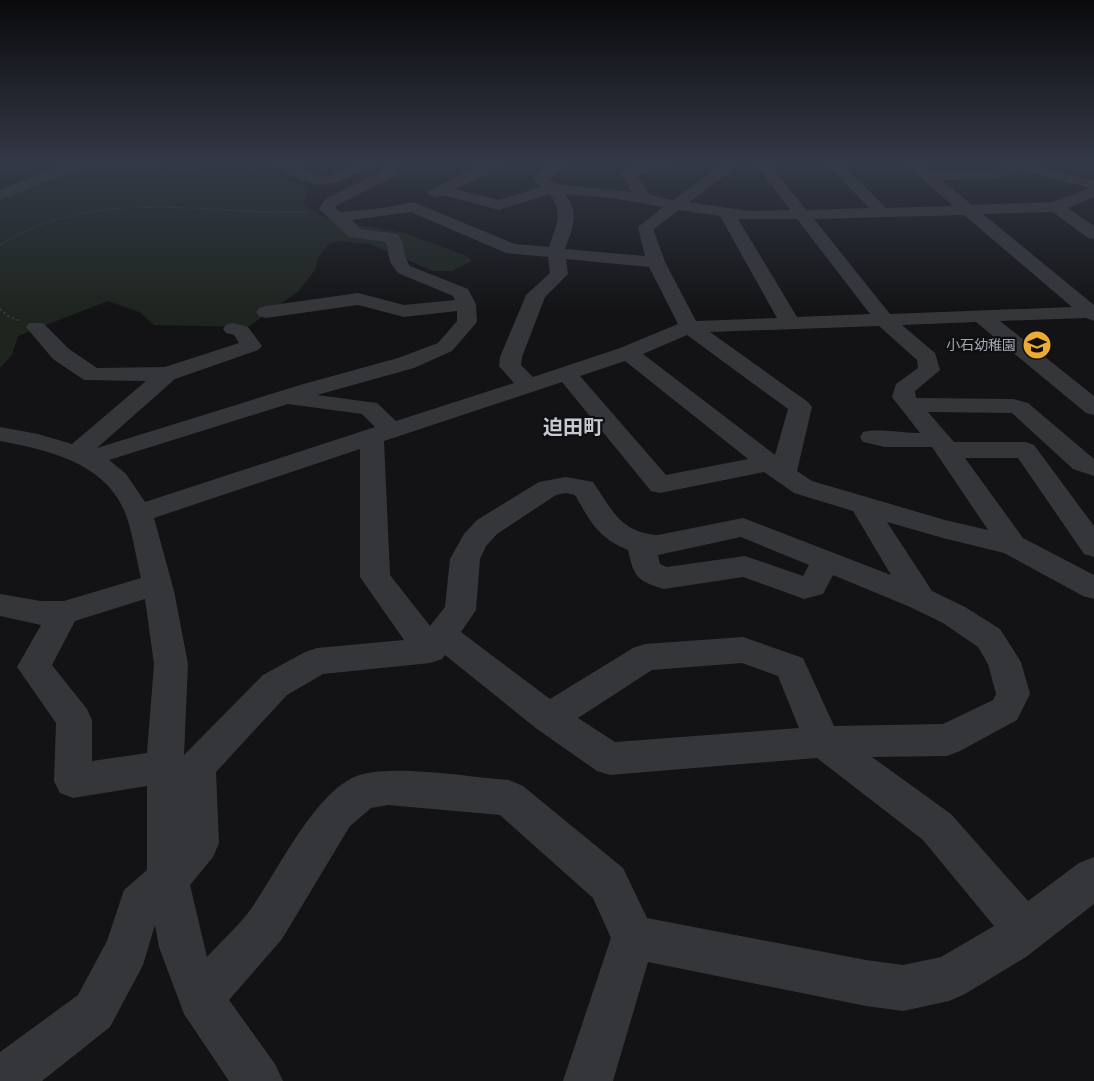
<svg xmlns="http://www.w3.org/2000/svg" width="1094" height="1081" viewBox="0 0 1094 1081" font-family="Signika,'Noto Sans JP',sans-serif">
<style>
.green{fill:#1e251f}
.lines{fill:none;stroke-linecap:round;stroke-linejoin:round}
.path-far1{stroke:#3b3d41;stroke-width:1.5;stroke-dasharray:1.5 2;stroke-linecap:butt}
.path{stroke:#3b3d41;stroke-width:2;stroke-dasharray:2 3;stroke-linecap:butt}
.minor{fill:#35363a;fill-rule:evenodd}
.labels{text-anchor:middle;stroke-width:4.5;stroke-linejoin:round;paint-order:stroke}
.far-poi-label{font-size:14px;fill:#a5abb5;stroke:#0e0f10;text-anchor:end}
.quarter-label{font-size:20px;font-weight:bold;fill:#c6c9d1;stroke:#0e0f10}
</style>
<rect width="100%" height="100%" fill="#131315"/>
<!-- green -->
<polygon class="green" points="151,163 172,176 189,176 254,169 266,170 307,188 303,205 330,220 405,233 467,256 472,261 452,271 433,271 370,244 338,241 328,245 318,258 315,270 299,291 248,327 154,325 139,312 108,301 18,336 12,355 0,368 0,199 87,165"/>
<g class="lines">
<!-- path-far1 -->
<path class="path-far1" d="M0,245c98,-61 205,-29 312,-33"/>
<!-- path -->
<polyline class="path" points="0,309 8,316 20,321"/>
<!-- minor -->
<g class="minor">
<polygon points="74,161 132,161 125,165 84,167 0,200 0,190"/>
<path d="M271,161h17l33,15 6,1 40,-15 7,4 -2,3c-31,9 -44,24 -77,8 -8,-4 -18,-9 -24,-16z"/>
<path d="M384,161h12l4,11 -2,3 -61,30 -2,3 6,4 42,-4 30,-6 102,42 34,3c7,-22 15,-33 1,-53l-51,16 -56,-15 -8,3 -8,-5 3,-3 53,-26 10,-3h23l-61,28 44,11 42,-13 -8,-9c12,-15 25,-17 43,-17l-28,18 9,5 75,8 -11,-18 2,-3 30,-10h21l-2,3 -35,12 13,19 23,5 47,-34 2,-5h14l-5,10 -42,31 60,9 41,-1 -37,-49h14l39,49 63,-2 -45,-47h15l47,47 67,-2 -51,-45h16l13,11 62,-1 10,-5 -10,-2 -2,-3h24l79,20v16l-26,11 26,18v13l-6,-1 -35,-26 -70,2 111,91v16l-8,-3 -86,3 94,75v19l-8,-2 -110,-91 -74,3 33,28 5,17 -25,21 1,7 97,1 15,4 66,56v17l-21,-7 -61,-56 -84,-1 26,30h71l9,3 60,81v31l-10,-3 -66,-96h-53l58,80 71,37v24l-11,-3 -79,-43 -61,-15 -56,-16 45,69 33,16 35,22 21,33 9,32 -13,26 -57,31 -13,5 -75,1 79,57 77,87 51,-38 15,-6v47l-68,53 -61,37 -16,7 -46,10 -37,-5 -218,-44 -35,119h-50l48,-143 -18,-40 -93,-83 -112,-10 -17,3 -21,18 -68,113 -53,61 46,64 8,17h-54l-45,-67 -25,-67 -4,-22 -12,40 -33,62 -68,54h-42v-29l78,-57 29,-54 17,-51 23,-20v-84l-74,12 -13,-5 -6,-12 2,-58 -39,-56 24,-42 -41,-9v-22l41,7h23l77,-23c-5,-21 -8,-43 -15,-63 -19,-52 -78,-65 -126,-74v-14l38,7 34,10 74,-63 -62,-1 -31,-21 -27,-32 3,-4h14l26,26 28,19 68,-1 74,-24 -5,-8 -8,-2 -3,-4 3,-4 7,-2 15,4 14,19 -4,4 -83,29 -78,69 203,-63 98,-27 40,-15 19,-22v-10l-53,6 -46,-12 -92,13 -7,-2 -3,-4 3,-4 7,-2 92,-13 46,12 51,-5 -2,-4 -55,-23 -8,-11 -4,-20 -37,-5 -30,-28 6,-10 60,-29zM1018,170l72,18 -37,14 -81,3 -31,-25 54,-1zM565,194l54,5 44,8 -25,20 7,29 -80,-7c8,-23 15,-35 0,-55zM679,210l41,6 57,102 -81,3 -31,-59 -11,-31v-2zM411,212l95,41 42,4 2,16 -24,22 -26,62 -1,9 15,17 -118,38 -19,-18 -60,-8 97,-27 38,-17 25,-29 -1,-18 -8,-15 -58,-23c-7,-9 -5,-22 -12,-32l-38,-5 -8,-9zM964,215l108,92 -182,7 -76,-95zM738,219h59l73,95 -73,3zM566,259l83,8 29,57 -58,24 -87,29 -12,-12 1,-8 23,-60 23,-23zM879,326l38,34 1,8 -22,16 -4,13 28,36c-16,0 -43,-5 -57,-1l-3,5 3,5 22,5h47l56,83 -43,-10 -133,-39 -15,-10 15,-64 -4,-5 -98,-70zM687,335l101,74 -13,46 -132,-101zM625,361l123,98 -82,16 -86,-99zM562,382l89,109 9,2 104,-21 30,21 59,18 38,64 -148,-57 -85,17c-37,-2 -46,-25 -65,-53l-27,-5 -27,5 -62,38 -13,14 -14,25 -5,48 -15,19 -40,-51 -6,-134zM288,404l74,10 13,13 -230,75 -19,-28 -17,-14zM360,449v128l44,63 -87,8 -12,4 -42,23 -79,80 4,-91 -14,-73 -20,-73zM566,493l9,2c15,26 23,43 53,55 6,27 9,31 36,39l79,-12 61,22 19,-5 10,-19 77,32 33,16 35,24 10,17 8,30 -3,6 -50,24 -109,2 -31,-68 -60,-21 -98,7 -12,4 -83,51 -89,-67 15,-22 4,-51 6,-13 11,-12 59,-39zM741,537l68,28 -6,11 -58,-20 -78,11 -7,-3 -2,-9zM145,599l9,65 -7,89 -55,8v-41l-5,-11 -35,-44 23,-44zM445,655l92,74 60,42 13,4 207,-17 106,82 71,86 -53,31 -38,8 -37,-5 -219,-42 -24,-50 -100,-82 -14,-6c-41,-3 -109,-15 -146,-6 -45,11 -84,95 -110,132 -12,18 -31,34 -46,51l-17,-72 23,-28 6,-14 -3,-71 71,-77 36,-21 107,-11 12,-4zM742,663l36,13 21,52 -184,14 -37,-24 74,-48z"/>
</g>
</g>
<!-- sky -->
<linearGradient id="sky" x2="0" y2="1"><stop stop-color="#0a0a0c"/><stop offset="0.52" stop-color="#333946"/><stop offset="1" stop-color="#333946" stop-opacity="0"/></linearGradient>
<rect width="1094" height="312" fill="url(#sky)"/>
<!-- icons -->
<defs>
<g id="school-disc" transform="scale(1.5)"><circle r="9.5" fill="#edab33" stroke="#0e0f10"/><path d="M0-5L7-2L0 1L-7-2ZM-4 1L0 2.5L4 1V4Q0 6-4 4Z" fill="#111"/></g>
</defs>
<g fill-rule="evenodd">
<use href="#school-disc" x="1037" y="345"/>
</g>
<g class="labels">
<!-- far-poi labels -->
<g class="far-poi-label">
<text x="1016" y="350">小石幼稚園</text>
</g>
<!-- quarter labels -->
<g class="quarter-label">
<text x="573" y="434">迫田町</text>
</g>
</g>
</svg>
